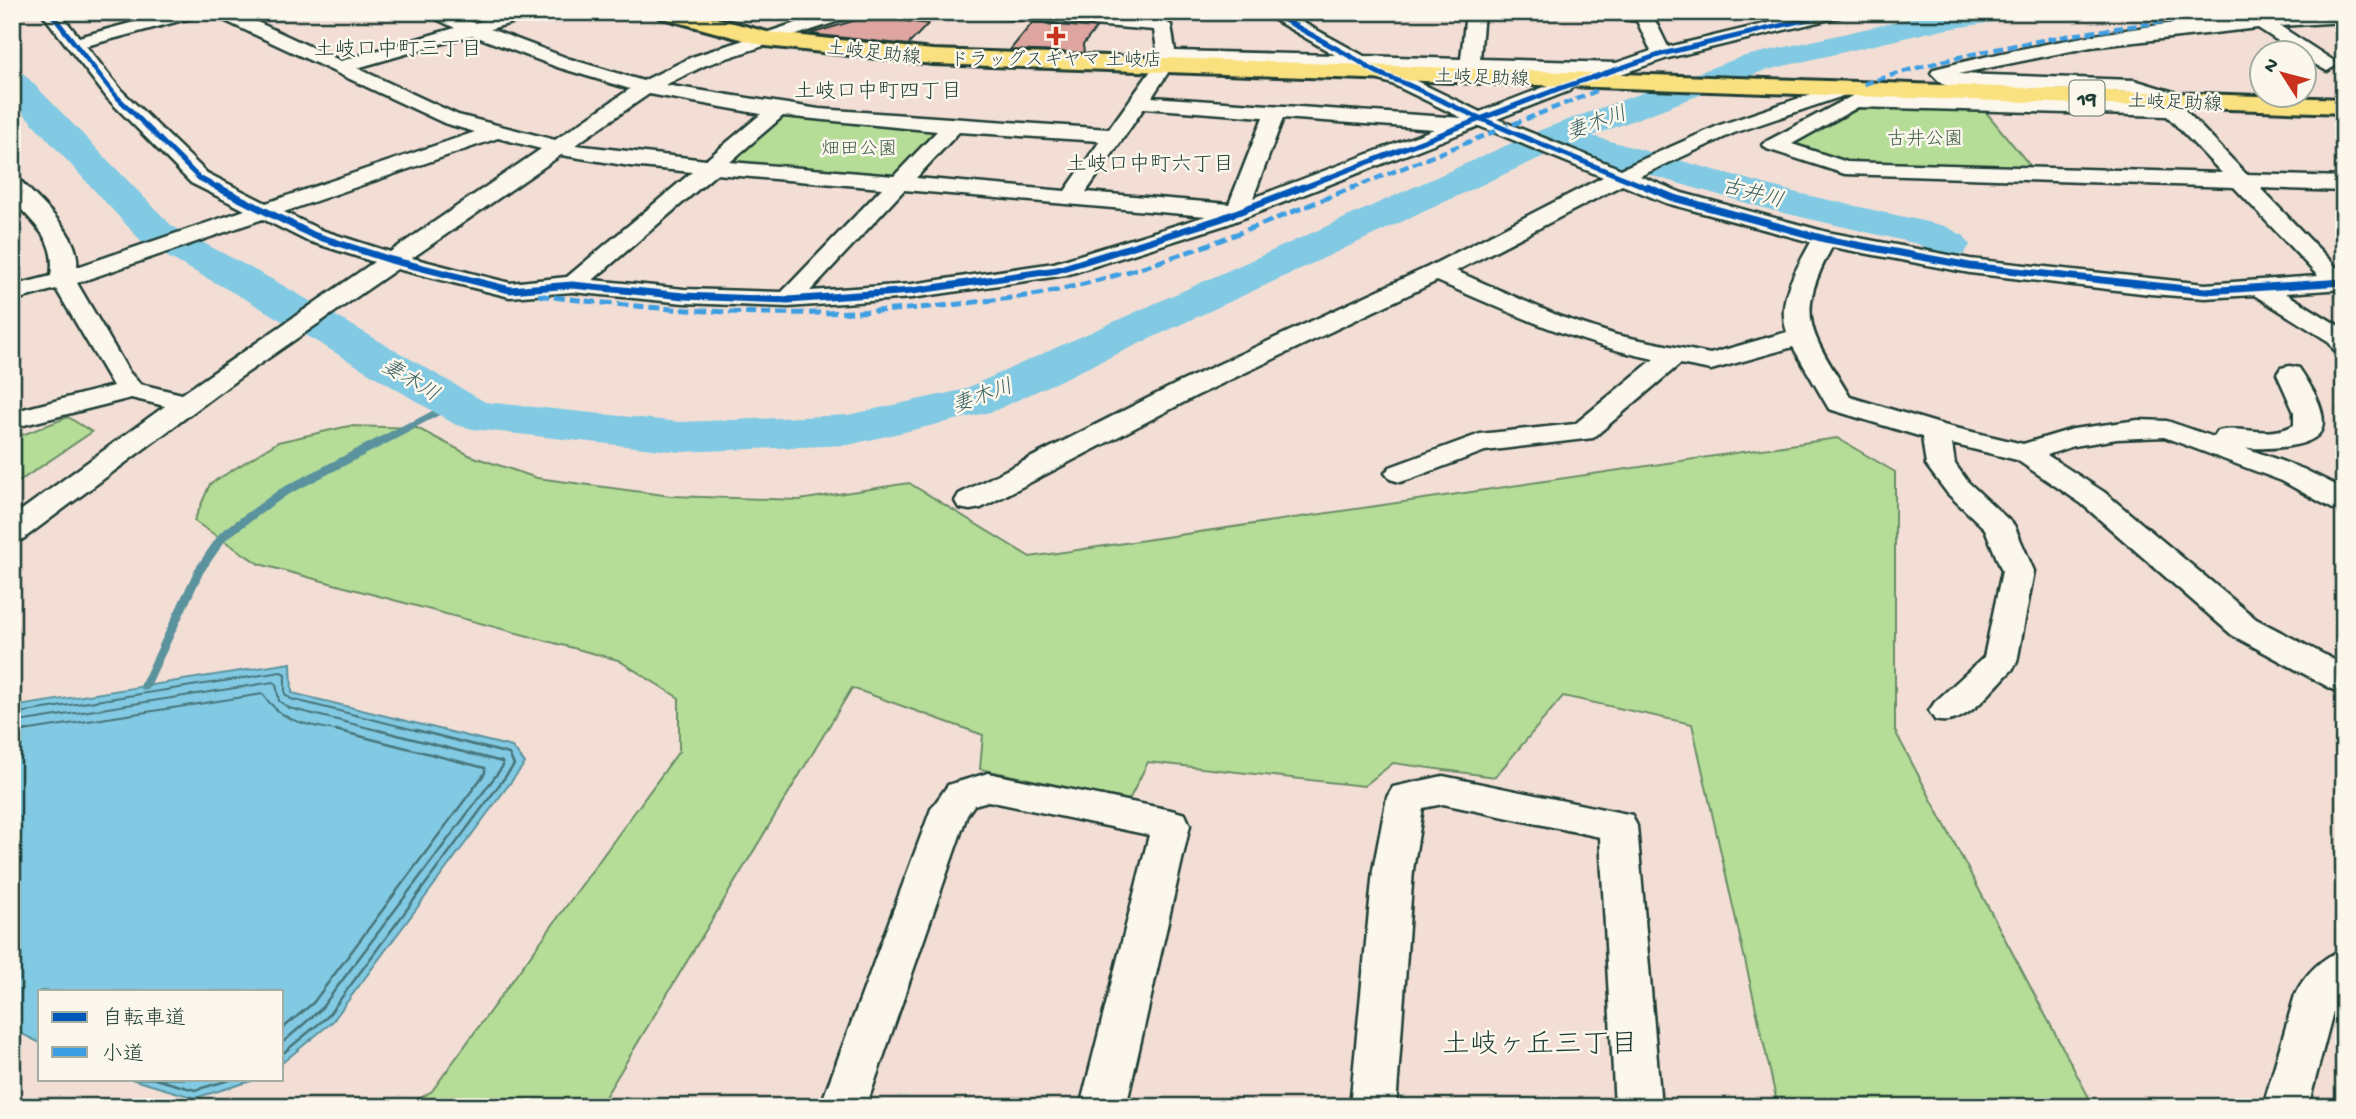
<svg xmlns="http://www.w3.org/2000/svg" width="2356" height="1119" viewBox="0 0 2356 1119" font-family="'Gochi Hand','Klee One',sans-serif">
<style>
.green{fill:#b5dd98;stroke:#6a8d66;stroke-width:2}
.water{fill:#82cae3;stroke:#5a929d;stroke-width:2}
.lines{fill:none;stroke-linecap:round;stroke-linejoin:round}
.shore-far1{stroke:#47757a;stroke-width:2}
.shore{stroke:#47757a;stroke-width:2.5}
.stream-far1{stroke:#5a929d;stroke-width:7}
.stream{stroke:#5a929d;stroke-width:9}
.river{fill:#82cae3;fill-rule:evenodd}
.building{fill:#dfa5a0;stroke:#1f3d34;stroke-width:2}
.minor-casing{stroke:#1f3d34;stroke-width:5}
.major-casing{stroke:#1f3d34;stroke-width:6}
.minor{fill:#fbf7ec;fill-rule:evenodd}
.major{fill:#fae180;fill-rule:evenodd}
.quiet-far1{stroke:#3c9ee2;stroke-width:4.5;stroke-dasharray:9 4.5;stroke-linecap:butt}
.quiet{stroke:#3c9ee2;stroke-width:5;stroke-dasharray:11 5;stroke-linecap:butt}
.cycleway-far1-casing{stroke:#fbf7ec;stroke-width:8}
.cycleway-casing{stroke:#fbf7ec;stroke-width:10}
.cycleway-far1{stroke:#0057b8;stroke-width:5}
.cycleway{stroke:#0057b8;stroke-width:7}
.poi-dot{fill:#c8321e;stroke:#fbf7ec;stroke-width:2.5}
.labels{text-anchor:middle;stroke-width:5;stroke-linejoin:round;paint-order:stroke}
.far-street-label{font-size:19px;fill:#1f3d34;stroke:#fbf7ec}
.far-poi-label{font-size:19px;fill:#1f3d34;stroke:#fbf7ec}
.far-park-label{font-size:19px;fill:#3d5d48;stroke:#fbf7ec}
.far-neighbourhood-label{font-size:21px;fill:#1f3d34;stroke:#fbf7ec}
.shield{fill:#fbf7ec;stroke:#61756b;stroke-width:2}
.shield-label{font-size:21px;font-weight:bold;fill:#1f3d34}
.far-water-label{font-size:21px;font-style:italic;fill:#386060;stroke:#fbf7ec}
.near-neighbourhood-label{font-size:28px;fill:#1f3d34;stroke:#fbf7ec}
</style>
<rect width="100%" height="100%" fill="#f3ded5"/>
<filter id="ink" filterUnits="userSpaceOnUse"><feTurbulence type="fractalNoise" baseFrequency=".0143" numOctaves="2"/><feDisplacementMap in="SourceGraphic" scale="14" xChannelSelector="R" yChannelSelector="G"/><feConvolveMatrix kernelMatrix="1 2 1 2 8 2 1 2 1" color-interpolation-filters="sRGB"/></filter>
<g filter="url(#ink)">
<!-- green -->
<g class="green">
<polygon points="1862,107 1986,112 2032,168 1846,163 1790,146"/>
<polygon points="788,114 941,130 898,176 890,177 726,163 778,116"/>
<polygon points="68,417 92,432 12,486 12,439"/>
<polygon points="349,426 417,428 471,456 537,478 671,496 799,500 909,483 1030,557 1837,438 1895,472 1895,731 2094,1107 1778,1107 1692,724 1563,696 1495,777 1393,763 1364,786 1148,762 1129,800 980,769 983,735 852,688 599,1107 406,1107 432,1091 679,751 679,698 618,660 259,564 194,521 210,484 278,442"/>
</g>
<!-- water -->
<g class="water">
<polygon points="291,663 292,693 512,747 525,763 332,1022 282,1063 282,991 40,991 40,1043 12,1029 12,707"/>
<polygon points="131,1079 258,1079 195,1098"/>
</g>
<g class="lines">
<!-- shore-far1 -->
<g class="shore-far1">
<polyline points="12,714 281,672 285,674 285,694 291,699 423,732"/>
<polyline points="12,723 273,682 276,684 279,701 289,708 385,732"/>
<path d="M17,732l246,-38c20,31 45,30 80,38"/>
</g>
<!-- shore -->
<g class="shore">
<polyline points="12,733 28,730"/>
<polyline points="282,1029 313,1003 485,773 485,768 336,730"/>
<polyline points="282,1043 320,1010 503,766 502,762 378,730"/>
<polyline points="282,1054 327,1017 514,765 509,754 416,730"/>
<polyline points="155,1079 195,1090 233,1079"/>
</g>
<!-- stream-far1 -->
<polyline class="stream-far1" points="407,428 453,404"/>
<!-- stream -->
<polyline class="stream" points="145,686 199,571 223,536 282,493 411,426"/>
<!-- river -->
<path class="river" d="M1939,12h75l-4,6 -11,3 -69,11 -167,39 -171,65 201,56 152,34 19,10 6,9 -6,9c-19,4 -30,-1 -46,-10l-147,-34 -212,-61 -565,262 -146,34 -168,7 -207,-23 -17,-4 -209,-125 -103,-56 -132,-143v-30l12,3 148,152 105,56 208,120 195,20 168,-7 114,-25 581,-261 198,-72z"/>
</g>
<!-- building -->
<g class="building">
<polygon points="866,17 899,20 928,24 908,45 810,34"/>
<polygon points="1032,23 1096,28 1083,45 1084,53 1010,50"/>
</g>
<g class="lines">
<!-- minor casing -->
<g class="minor-casing">
<g id="minor">
<path d="M41,12h18l20,25 92,-25h30l-3,4 -112,30 36,45 85,82 59,30 209,-71 -31,-9 -229,-107 -3,-4h24l105,49 114,-33 -33,-16h25l27,11 37,-11h29l-3,4 -47,13 80,30 73,22 49,-24 137,-45h28l-3,4 -148,49 -41,20 154,24 290,20 46,-64 3,-9 -4,-26 -161,-13 -9,-5h82l96,8 9,5 4,26 160,4 -74,-43h23l80,44 97,3 5,-47h18l-4,47 136,4 35,-12 -14,-30 -30,-4 -9,-5h53l17,35 146,-35h32l-3,4 -175,42 -62,21 -9,-5 -216,-6 25,8 74,36 75,-29h14l3,4 -3,4 -72,28 124,50 99,-44 112,-38h14l3,4 -3,4 -112,38 -94,43 42,17 145,39 143,27 235,25 113,-8 -84,-89 -389,-13 -78,-25 -4,-4 4,-4 87,-46 314,9 -36,-12 -183,-6 -7,-2 -11,-11 3,-4c133,-33 273,-57 410,-57v10l-64,4 54,35 3,4 -10,6 -23,-13v-6h-9l-37,-24 -167,19 -133,27 176,6 56,17 3,4 -8,9 61,64 98,3v14l-84,-3 84,87v14l-59,4 59,36v24l-9,-2 -7,-10 -74,-46 -49,3 -55,-4 -180,-21 -138,-26c-39,72 -20,86 18,150l93,28 80,19 50,-15 65,-9 29,1 47,16 4,-6c25,-6 51,8 76,-6v-13l-17,-38 4,-6 9,-2 9,2c10,15 28,42 23,60 -5,21 -59,21 -76,20l57,21 41,20v22l-11,-2 -51,-28 -118,-44 -47,2 -43,7 -27,9 57,37 152,127 88,46v27l-12,-3 -100,-54 -150,-131 -65,-44 -65,-16 3,20 13,18 46,43 20,46 -17,91 -5,8c-21,20 -47,59 -77,50l-6,-9 6,-9 49,-45 18,-86 -17,-42 -37,-35 -22,-29 -4,-28 -93,-28 -36,-62 -82,23 -31,-6 -87,74 -108,13 -75,28 -10,3 -10,-3 -5,-6 5,-6 90,-33 95,-10 79,-65c-78,-16 -144,-46 -217,-78l-241,115 -215,112 -11,2 -11,-2 -4,-7 4,-7 217,-110 252,-117 175,-90 -124,-51 -251,98 -162,51 -154,23 -124,9 -104,-4 -112,-11 -62,5 -113,-28 -162,112 -212,158 -11,3v-25l153,-111 -34,-8 -119,30v-16l101,-26 -57,-97 -44,12v-15l39,-10c6,-37 -17,-51 -39,-77v-21l8,2c20,23 61,54 57,87l168,-57 -54,-27 -83,-84zM472,35l85,32 73,22 -75,51 -97,-25 -101,-47zM1175,62l180,5 9,8 28,9 70,34 -310,-21zM649,94l112,20 -55,46 -131,-15zM1858,107l309,9 55,57 -375,-11 -55,-18zM1144,108l119,9 -34,87 -143,-12zM783,116l154,15 -43,45 -164,-14zM1283,118l151,11 -181,69zM959,132l141,9 -35,50 -149,-13zM498,138l43,11 -151,103 -69,-22 -37,-18zM561,155l69,11 62,6 -125,105 -57,6 -98,-25zM716,174l166,14 -100,104 -98,-3 -91,-9zM1622,185l44,18 145,39c-15,28 -35,58 -24,90l-77,22 -94,-19 -55,-18 -105,-46zM904,190l302,26 -152,47 -142,21 -102,7zM263,219l42,21 69,22 -192,132 -42,-10 -11,-12 -52,-89z"/>
<polygon points="988,773 1171,810 1185,814 1190,825 1126,1107 1080,1107 1149,835 988,801 974,805 967,815 866,1107 820,1107 931,809 948,785"/>
<polygon points="1443,776 1632,815 1637,826 1661,1107 1615,1107 1600,837 1443,804 1423,808 1413,870 1396,1107 1350,1107 1373,870 1387,797 1393,787"/>
<path d="M2344,949v46l-9,9 -27,103h-42l-2,-4 31,-108c9,-20 27,-38 49,-46z"/>
</g>
</g>
<!-- major casing -->
<g class="major-casing">
<polygon id="major" points="656,12 693,12 767,32 933,50 2344,99 2344,113 933,64 766,46 659,17"/>
</g>
<!-- minor -->
<use href="#minor" class="minor"/>
<!-- major -->
<use href="#major" class="major"/>
<!-- quiet-far1 -->
<g class="quiet-far1">
<path d="M1864,84c120,-40 245,-55 370,-72"/>
<polyline points="1350,189 1594,92 1596,85"/>
</g>
<!-- quiet -->
<path class="quiet" d="M538,295c141,19 280,25 422,9 30,-4 60,-6 89,-12 105,-22 206,-65 305,-105"/>
<!-- cycleway-far1 casing -->
<g class="cycleway-far1-casing">
<g id="cycleway-far1">
<polyline points="50,12 115,95 199,178 220,189"/>
<path d="M1270,12l89,49c17,14 38,18 58,28 76,37 155,68 234,100"/>
<polyline points="1299,189 1558,89 1662,54 1837,12"/>
</g>
</g>
<!-- cycleway casing -->
<g class="cycleway-casing">
<g id="cycleway">
<polyline points="217,187 313,235 391,260 510,290 572,285 684,296 788,300 912,291 1057,270 1220,219 1303,187"/>
<polyline points="1647,187 1674,198 1825,239 1970,266 2205,291 2344,282"/>
</g>
</g>
<!-- cycleway-far1 -->
<use href="#cycleway-far1" class="cycleway-far1"/>
<!-- cycleway -->
<use href="#cycleway" class="cycleway"/>
</g>
</g>
<!-- markers -->
<path class="poi-dot" d="M1052.5 25.5h7v7h7v7h-7v7h-7v-7h-7v-7h7z"/>
<g class="labels">
<!-- far-street labels -->
<g class="far-street-label">
<text transform="translate(874 51) rotate(6)" y="7">土岐足助線</text>
<text transform="translate(1482 76) rotate(2)" y="7">土岐足助線</text>
<text transform="translate(2175 101) rotate(2)" y="7">土岐足助線</text>
</g>
<!-- far-poi labels -->
<g class="far-poi-label">
<text x="1056" y="65">ドラッグスギヤマ 土岐店</text>
</g>
<!-- far-park labels -->
<g class="far-park-label">
<text x="1925" y="144">古井公園</text>
<text x="859" y="154">畑田公園</text>
</g>
<!-- far-neighbourhood labels -->
<g class="far-neighbourhood-label">
<text x="398" y="55">土岐口中町三丁目</text>
<text x="878" y="97">土岐口中町四丁目</text>
<text x="1150" y="170">土岐口中町六丁目</text>
</g>
<!-- shield labels -->
<rect class="shield" x="2069.5" y="80.5" width="35" height="35" rx="5"/>
<g class="shield-label">
<text x="2087" y="105">19</text>
</g>
<!-- far-water labels -->
<g class="far-water-label">
<text transform="translate(1596 122) rotate(-20)" y="7">妻木川</text>
<text transform="translate(1753 192) rotate(15)" y="7">古井川</text>
<text transform="translate(411 379) rotate(31)" y="7">妻木川</text>
<text transform="translate(982 395) rotate(-20)" y="7">妻木川</text>
</g>
<!-- near-neighbourhood labels -->
<g class="near-neighbourhood-label">
<text x="1540" y="1052">土岐ヶ丘三丁目</text>
</g>
</g>
<!-- margin -->
<rect width="2356" height="1119" fill="none" stroke="#fbf7ec" stroke-width="42"/>
<rect x="21" y="21" width="2314" height="1077" fill="none" stroke="#1f3d34" stroke-width="2.5" filter="url(#ink)"/>
<!-- legend -->
<rect x="38" y="990" width="245" height="91" fill="#fbf7ec" stroke="#a3ada2" stroke-width="2"/>
<rect x="52" y="1012" width="35" height="10" fill="#0057b8" stroke="#a3ada2" stroke-width="2"/>
<text x="102" y="1024" font-size="21" fill="#1f3d34">自転車道</text>
<rect x="52" y="1047" width="35" height="10" fill="#3c9ee2" stroke="#a3ada2" stroke-width="2"/>
<text x="102" y="1060" font-size="21" fill="#1f3d34">小道</text>
<!-- north arrow -->
<g transform="translate(2283 74) rotate(306)"><circle r="33" fill="#fbf7ec" stroke="#a3ada2" stroke-width="2"/>
<path d="M0-5L12 26L0 18L-12 26Z" fill="#c8321e"/>
<text y="-10" font-size="19" font-weight="bold" text-anchor="middle" fill="#1f3d34">N</text>
</g>
</svg>
